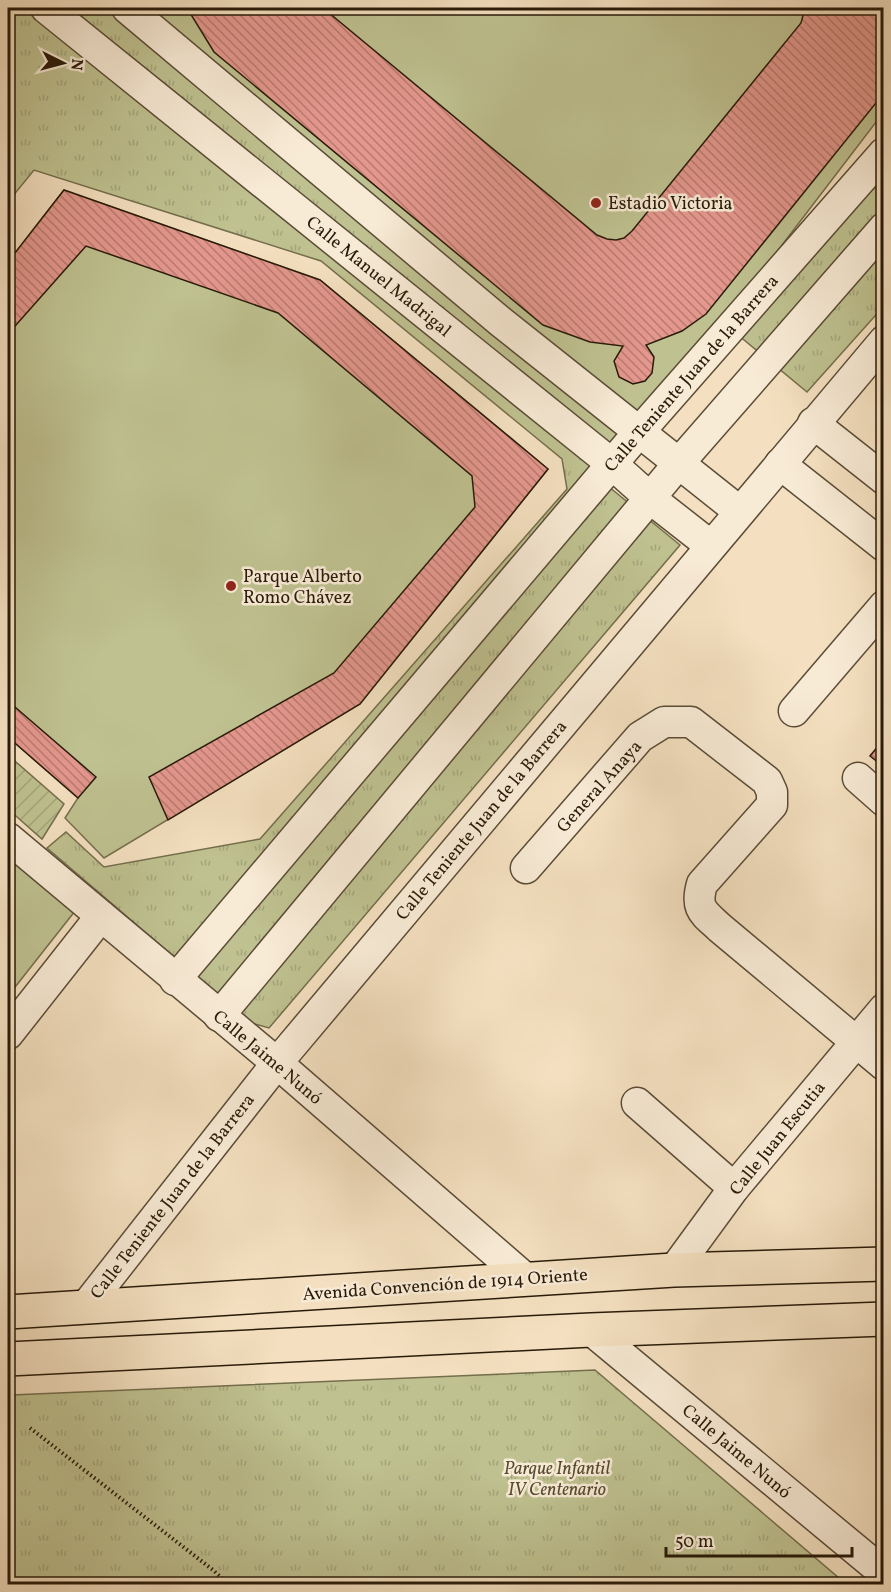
<svg xmlns="http://www.w3.org/2000/svg" width="891" height="1592" viewBox="0 0 891 1592" font-family="Vollkorn,serif">
<style>
.grass{fill:url(#grass-tufts);stroke:#746e4c;stroke-width:1.5}
.garden{fill:url(#garden-furrows);stroke:#746e4c;stroke-width:1.5}
.pitch{fill:#bfc190;stroke:#746e4c;stroke-width:1.5}
.building{fill:url(#building-back-hatch);stroke:#281a09;stroke-width:1.5}
.lines{fill:none;stroke-linecap:round;stroke-linejoin:round}
.minor-casing{stroke:#5b4c37;stroke-width:33}
.major-casing{stroke:#281a09;stroke-width:36}
.path{stroke:#281a09;stroke-width:4;stroke-dasharray:1.5 3;stroke-linecap:butt}
.minor{stroke:#f8ebd6;stroke-width:30}
.major{stroke:#f4e0c0;stroke-width:33}
.poi-dot{fill:#8f2418;stroke:#f8ebd6;stroke-width:2}
.labels{text-anchor:middle;stroke-width:5;stroke-linejoin:round;paint-order:stroke}
.poi-label{font-size:18px;fill:#281a09;stroke:#f8ebd6;text-anchor:start}
.street-label{font-size:18px;fill:#281a09;stroke:#f8ebd6}
.park-label{font-size:18px;font-style:italic;fill:#554c32;stroke:#f8ebd6}
</style>
<defs>
<pattern id="grass-tufts" width="24" height="20" patternUnits="userSpaceOnUse" patternTransform="scale(1.5)"><rect width="24" height="20" fill="#bfc190"/><path d="M3 7l-1-3M5 7V3M7 7l1-3M15 17l-1-3M17 17v-4M19 17l1-3" fill="none" stroke="#a4a57b"/></pattern>
<pattern id="garden-furrows" width="10" height="10" patternUnits="userSpaceOnUse" patternTransform="scale(1.5)"><rect width="10" height="10" fill="#bfc190"/><path d="M-1 1l2-2M0 10L10 0M9 11l2-2" fill="none" stroke="#a4a57b"/></pattern>
<pattern id="building-back-hatch" width="6" height="6" patternUnits="userSpaceOnUse" patternTransform="scale(1.5)"><rect width="6" height="6" fill="#e4978d"/><path d="M-1 5l2 2M0 0l6 6M5-1l2 2" fill="none" stroke="#b97a71"/></pattern>
</defs>
<rect width="100%" height="100%" fill="#f4e0c0"/>
<filter id="stains"><feTurbulence type="fractalNoise" baseFrequency=".00333" numOctaves="4"/><feColorMatrix values="0 0 0 0 .2 0 0 0 0 .09 0 0 0 0 .02 0 0 0 .5 -.17"/></filter>
<radialGradient id="worn" r=".72"><stop offset=".6" stop-color="#630" stop-opacity="0"/><stop offset="1" stop-color="#630" stop-opacity=".3"/></radialGradient>
<!-- grass -->
<g class="grass">
<polygon points="8,8 115,8 625,434 592,473 680,545 269,1028 251,1023 47,848 66,832 104,867 260,839 567,489 562,459 321,261 34,170 8,202"/>
<polygon points="883,168 883,307 807,392 738,335"/>
<polygon points="595,1370 846,1584 8,1584 8,1400 12,1395"/>
</g>
<!-- garden -->
<polygon class="garden" points="8,755 64,804 42,839 8,809"/>
<!-- pitch -->
<g class="pitch">
<polygon points="129,8 883,8 883,113 639,432"/>
<polygon points="64,190 320,280 548,469 360,704 104,858 65,818 78,798 8,737 8,262"/>
<polygon points="8,855 75,911 8,996"/>
</g>
<!-- building -->
<g class="building">
<polygon points="187,8 323,8 597,235 607,239 616,240 624,238 632,231 801,23 805,8 884,8 884,93 706,314 682,331 646,345 654,357 652,373 645,381 633,384 619,377 614,361 623,346 590,342 543,325 214,52"/>
<polygon points="64,190 320,280 548,469 360,704 168,820 149,777 334,673 475,507 472,476 278,313 86,246 8,334 8,262"/>
<polygon points="8,701 96,777 78,798 8,737"/>
<polygon points="884,739 884,767 870,756"/>
</g>
<g class="lines">
<!-- minor casing -->
<g class="minor-casing">
<g id="minor">
<polyline points="46,8 612,464 651,499 711,546"/>
<polyline points="127,8 501,322 740,512"/>
<polyline points="813,423 884,479"/>
<polyline points="780,464 884,546"/>
<polyline points="794,711 884,606"/>
<polyline points="858,778 884,801"/>
<polyline points="8,838 277,1063 526,1279"/>
<path d="M526,868l114,-131 24,-15h27l76,59 5,11v13l-70,79c-7,25 1,28 18,44l164,137"/>
<polyline points="175,980 639,432 884,153"/>
<polyline points="219,1016 679,463 884,228"/>
<polyline points="8,1034 101,916"/>
<polyline points="637,1103 734,1188"/>
<polyline points="674,1270 734,1188 884,1009"/>
<polyline points="86,1306 277,1063 884,341"/>
<polyline points="591,1330 884,1573"/>
</g>
</g>
<!-- major casing -->
<g class="major-casing">
<g id="major">
<polyline points="8,1312 674,1270 884,1264"/>
<polyline points="8,1359 591,1330 884,1319"/>
</g>
</g>
<!-- path -->
<polyline class="path" points="30,1428 213,1570 228,1584"/>
<!-- minor -->
<use href="#minor" class="minor"/>
<!-- major -->
<use href="#major" class="major"/>
</g>
<!-- markers -->
<g class="poi-dot">
<circle cx="596" cy="203" r="6"/>
<circle cx="231" cy="586" r="6"/>
</g>
<g class="labels">
<!-- poi labels -->
<g class="poi-label">
<text x="608" y="209">Estadio Victoria</text>
<text x="243" y="582">Parque Alberto<tspan x="243" dy="21">Romo Chávez</tspan></text>
</g>
<!-- street labels -->
<g class="street-label">
<text transform="translate(379 276) rotate(39)" y="6">Calle Manuel Madrigal</text>
<text transform="translate(691 373) rotate(-49)" y="6">Calle Teniente Juan de la Barrera</text>
<text transform="translate(599 786) rotate(-48)" y="6">General Anaya</text>
<text transform="translate(481 820) rotate(-50)" y="6">Calle Teniente Juan de la Barrera</text>
<text transform="translate(268 1057) rotate(40)" y="6">Calle Jaime Nunó</text>
<text transform="translate(777 1138) rotate(-51)" y="6">Calle Juan Escutia</text>
<text transform="translate(172 1196) rotate(-52)" y="6">Calle Teniente Juan de la Barrera</text>
<text transform="translate(445 1284) rotate(-4)" y="6">Avenida Convención de 1914 Oriente</text>
<text transform="translate(737 1451) rotate(40)" y="6">Calle Jaime Nunó</text>
</g>
<!-- park labels -->
<g class="park-label">
<text x="557" y="1474">Parque Infantil<tspan x="557" dy="21">IV Centenario</tspan></text>
</g>
</g>
<!-- margin -->
<rect width="891" height="1592" fill="none" stroke="#f4e0c0" stroke-width="30"/>
<rect x="9" y="9" width="873" height="1574" fill="none" stroke="#281a09" stroke-width="3"/>
<rect x="15" y="15" width="861" height="1562" fill="none" stroke="#281a09" stroke-width="1.5"/>
<!-- north arrow -->
<g transform="translate(63 63) rotate(96)" stroke="#f8ebd6" stroke-width="4.5" paint-order="stroke">
<path d="M0-4.5L10 22L0 15L-10 22Z" fill="#281a09"/>
<text y="-9" font-size="16" font-weight="bold" text-anchor="middle" fill="#281a09">N</text>
</g>
<!-- scale -->
<path d="M666 1547v9h186v-9" fill="none" stroke="#281a09" stroke-width="3"/>
<text x="675" y="1547" font-size="18" fill="#281a09" stroke="#f8ebd6" stroke-width="4.5" paint-order="stroke">50 m</text>
<rect width="100%" height="100%" filter="url(#stains)"/>
<rect width="100%" height="100%" fill="url(#worn)"/>
</svg>
